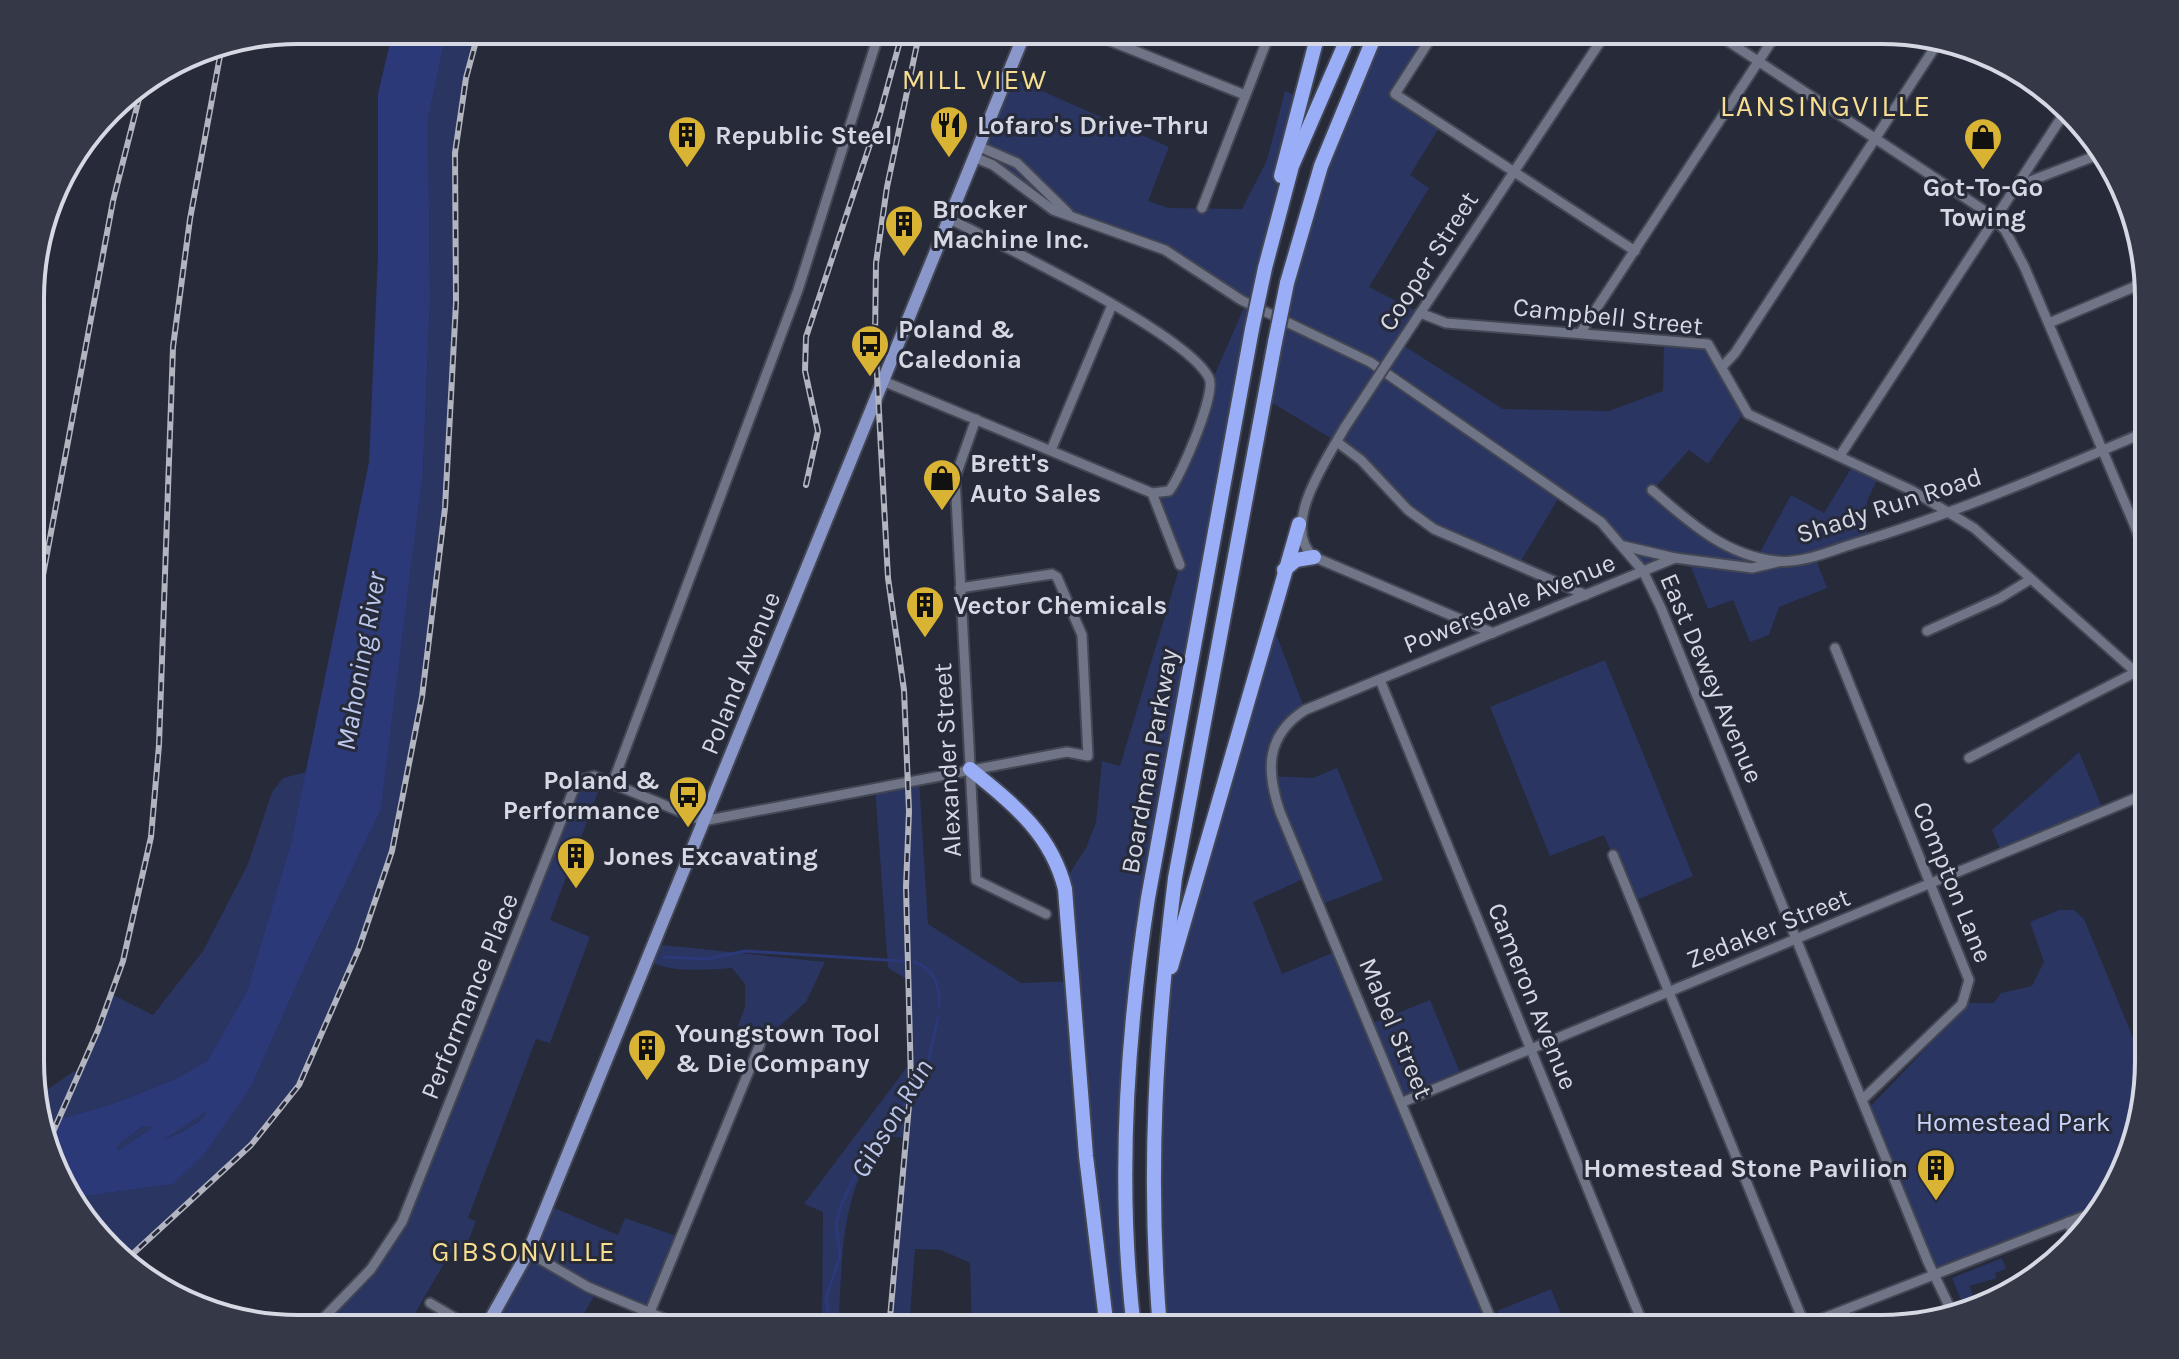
<svg xmlns="http://www.w3.org/2000/svg" width="2179" height="1359" viewBox="0 0 2179 1359" font-family="Karla,sans-serif">
<style>
.green{fill:#2a3561}
.water{fill:#2c3978;fill-rule:evenodd}
.lines{fill:none;stroke-linecap:round;stroke-linejoin:round}
.stream{stroke:#2c3978;stroke-width:3}
.river{stroke:#2c3978;stroke-width:16}
.minor-casing{stroke:#434653;stroke-width:13}
.major-casing{stroke:#434653;stroke-width:16}
.highway-casing{stroke:#434653;stroke-width:18}
.minor{stroke:#6f7486;stroke-width:9}
.major{stroke:#8997ca;stroke-width:12}
.highway{stroke:#9aaef8;stroke-width:14}
.rail-casing{stroke:#b2b5c0;stroke-width:6}
.rail{stroke:#262a39;stroke-width:3;stroke-dasharray:9;stroke-linecap:butt}
.minor-bridge-casing{stroke:#434653;stroke-width:13;stroke-linecap:butt}
.highway-bridge-casing{stroke:#434653;stroke-width:18;stroke-linecap:butt}
.minor-bridge{stroke:#6f7486;stroke-width:9}
.highway-bridge{stroke:#9aaef8;stroke-width:14}
.labels{text-anchor:middle;stroke-width:6;stroke-linejoin:round;paint-order:stroke}
.poi-label{font-size:26px;font-weight:bold;fill:#d6d9e3;stroke:#262a39;text-anchor:start}
.street-label{font-size:26px;fill:#d6d9e3;stroke:#262a39}
.park-label{font-size:26px;fill:#c9d5fc;stroke:#262a39}
.neighbourhood-label{font-size:28px;letter-spacing:2px;fill:#f7de91;stroke:#262a39}
.water-label{font-size:28px;font-style:italic;fill:#bcc7ed;stroke:#262a39}
.quarter-label{font-size:30px;letter-spacing:2px;fill:#f7de91;stroke:#262a39}
.rim{fill:none;stroke:#d6d9e3;stroke-width:4}
</style>
<rect width="100%" height="100%" fill="#262a39"/>
<!-- green -->
<g class="green">
<polygon points="447,30 479,30 466,78 455,153 456,303 445,508 422,697 392,851 359,948 299,1085 251,1145 126,1260 75,1209 71,1198 173,1184 251,1087 306,964 381,810 423,470 430,298 428,119"/>
<polygon points="1377,30 1436,30 1395,94 1441,125 1410,175 1429,188 1369,287 1420,313 1401,344 1503,409 1609,411 1663,391 1664,340 1708,344 1745,411 1708,464 1689,450 1653,490 1699,530 1758,556 1791,495 1824,513 1855,462 1880,474 1867,501 1867,540 1814,555 1827,588 1779,607 1769,635 1750,642 1733,600 1708,609 1688,560 1675,558 1643,571 1624,546 1561,494 1519,564 1434,529 1337,442 1264,398 1310,201"/>
<path d="M1008,76l161,71 -21,54 21,7 73,1 25,-49 18,-69 14,6 -15,59 -153,878 3,295h-162l-2,-66 -29,-13 -26,-1 -6,80h-19l16,-191 -20,-2c-48,51 -43,127 -48,193h-13l-3,-7 1,-110 -19,-8 106,-141 -2,-83 -20,-12 -13,-181 44,-9 9,146 93,59 53,-2 -10,-99 22,-34 10,-26 6,-61 18,5 60,-200 -28,-73 21,-7 38,-103 35,-80 -65,-45 -128,-48 -77,-52z"/>
<path d="M71,162l-39,133c0,-44 12,-98 39,-133z"/>
<polygon points="1270,618 1305,710 1281,733 1270,776 1313,778 1337,768 1383,880 1320,905 1307,877 1253,902 1282,974 1339,950 1370,1024 1430,1000 1462,1077 1404,1102 1495,1329 1160,1329 1152,1137 1173,959"/>
<polygon points="1605,660 1693,876 1632,902 1604,835 1550,856 1490,707"/>
<polygon points="2079,752 2104,812 2002,854 1992,830"/>
<polygon points="306,772 291,845 247,991 207,1061 173,1080 112,1104 60,1119 45,1129 34,1099 74,1071 80,1073 111,994 153,1015 203,951 248,864 272,792 283,778"/>
<polygon points="603,779 550,920 590,937 550,1043 536,1039 468,1218 476,1221 462,1258 450,1253 406,1329 313,1329 393,1237 581,780"/>
<polygon points="2059,910 2074,910 2084,919 2139,1052 2148,1066 2148,1078 2105,1208 1933,1275 1869,1108 1969,1003 1994,1003 2001,993 2032,986 2044,962 2030,922"/>
<path d="M653,944l172,18 -19,40 -46,42 -25,-10 10,-27v-23l-13,-16c-30,2 -57,5 -86,-7z"/>
<path d="M202,1108l5,2c-5,20 -64,36 -84,43l-6,-3 2,-6 24,-18 11,2z"/>
<polygon points="547,1205 618,1235 625,1218 682,1238 652,1313 597,1291 575,1329 485,1329"/>
<polygon points="2002,1258 2006,1269 1995,1273 1997,1278 1969,1286 1977,1305 1964,1308 1952,1278"/>
<polygon points="1551,1289 1567,1329 1504,1329 1497,1311"/>
</g>
<!-- water -->
<path class="water" d="M393,30h54l-19,89 2,179 -7,173 -42,339 -75,154 -55,123 -47,67 -31,30 -102,14 -26,-69 15,-10 52,-15 61,-24 34,-19 40,-70 44,-147 78,-382 9,-206v-162zM202,1108l5,2c-6,21 -64,36 -84,43l-6,-3 2,-6 24,-18 11,2z"/>
<g class="lines">
<!-- stream -->
<g class="stream">
<polyline points="664,957 706,959 745,951 902,961"/>
<path d="M914,962c21,7 26,24 25,44"/>
<polyline points="831,1329 826,1298 840,1256 836,1224 841,1205 872,1141 894,1120 926,1071 938,1018"/>
</g>
<!-- river -->
<polyline class="river" points="125,1156 208,1100"/>
<!-- minor casing -->
<g class="minor-casing">
<g id="minor">
<polyline points="1083,30 1245,95"/>
<polyline points="1436,30 1395,94 1635,251"/>
<polyline points="1711,30 1982,209 2005,230 2024,266 2148,557"/>
<polyline points="980,147 1017,163 1068,213"/>
<polyline points="976,158 993,165 1053,210 1165,250 1241,300 1370,362 1601,522 1643,571 1661,608 1928,1262 1952,1312"/>
<polyline points="2017,186 2103,153"/>
<polyline points="1202,208 1271,30"/>
<polyline points="1420,313 1446,323 1708,344 1748,414 1913,491 1974,528 2148,683"/>
<polyline points="2049,323 2148,281"/>
<polyline points="1581,332 1779,30"/>
<polyline points="1405,336 1608,30"/>
<polyline points="1722,367 1735,353 1941,38"/>
<path d="M883,381l269,112 17,-2c12,-14 48,-99 40,-113 -22,-45 -207,-132 -259,-159"/>
<polyline points="976,419 955,478 976,880 1046,914"/>
<path d="M1345,427c-18,32 -66,100 -31,130l179,76"/>
<polyline points="1337,442 1361,460 1408,510 1434,529 1586,595"/>
<polyline points="1051,450 1112,305"/>
<polyline points="1841,454 2065,112"/>
<path d="M1652,490c37,32 74,66 125,71 24,3 53,-10 76,-17 101,-30 199,-72 295,-113"/>
<polyline points="1152,493 1180,565"/>
<polyline points="1624,546 1675,558"/>
<polyline points="1927,631 2000,598 2031,579"/>
<polyline points="1835,648 1969,980 1962,1004 1862,1100"/>
<polyline points="1380,680 1645,1329"/>
<polyline points="1969,758 2136,672"/>
<polyline points="613,782 798,290 880,30"/>
<polyline points="1613,855 1806,1328"/>
<polyline points="1403,1102 2148,793"/>
<polyline points="2068,1222 2075,1237"/>
<polyline points="528,1252 588,1287 689,1329"/>
<polyline points="430,1303 474,1329"/>
<polyline points="1798,1328 2105,1208"/>
<polyline points="313,1329 371,1269 402,1222 573,791 581,780 594,776 703,821 1067,752 1088,756 1082,635 1057,577 1052,574 960,588"/>
<polyline points="643,1329 760,1044"/>
<path d="M1495,1329l-215,-517c-14,-41 -15,-76 25,-102l370,-152 77,10 26,-6"/>
</g>
</g>
<!-- major casing -->
<g class="major-casing">
<polyline id="major" points="485,1329 528,1252 1026,30"/>
</g>
<!-- highway casing -->
<g class="highway-casing">
<g id="highway">
<polyline points="1281,176 1319,30"/>
<polyline points="1265,268 1292,166 1351,30"/>
<polyline points="1287,283 1321,166 1377,30"/>
<polyline points="1284,570 1296,560 1314,557"/>
<path d="M970,769c43,35 81,64 95,120l21,267 21,173"/>
<polyline points="1171,967 1299,524"/>
<path d="M1134,1329c-17,-143 -8,-289 14,-431l104,-569"/>
<path d="M1160,1329c-13,-156 -4,-297 15,-451l100,-536"/>
</g>
</g>
<!-- minor -->
<use href="#minor" class="minor"/>
<!-- major -->
<use href="#major" class="major"/>
<!-- highway -->
<use href="#highway" class="highway"/>
<!-- rail casing -->
<g class="rail-casing">
<g id="rail">
<polyline points="32,295 71,162"/>
<polyline points="806,485 818,431 805,371 806,337 880,114 903,30"/>
<polyline points="32,634 113,201 143,83"/>
<polyline points="49,1141 98,1030 123,961 151,837 159,745 173,347 190,219 222,45"/>
<polyline points="126,1260 251,1145 299,1085 359,948 392,851 422,697 445,508 456,303 455,153 466,78 479,30"/>
<polyline points="889,1329 911,1083 906,887 909,811 904,690 888,578 875,338 876,263 887,187 920,30"/>
</g>
</g>
<!-- rail -->
<use href="#rail" class="rail"/>
<!-- minor-bridge casing -->
<g class="minor-bridge-casing">
<polyline id="minor-bridge" points="1345,427 1405,336"/>
</g>
<!-- highway-bridge casing -->
<g class="highway-bridge-casing">
<g id="highway-bridge">
<polyline points="1252,329 1265,268"/>
<polyline points="1275,342 1287,283"/>
</g>
</g>
<!-- minor-bridge -->
<use href="#minor-bridge" class="minor-bridge"/>
<!-- highway-bridge -->
<use href="#highway-bridge" class="highway-bridge"/>
</g>
<!-- icons -->
<defs>
<g id="restaurant-pin" transform="scale(2)"><path d="M0 17L-7.5 6A9.5 9.5 0 1 1 7.5 6Z" fill="#d9b334" stroke="#262a39"/><path d="M-5-6h1v4h1v-4h1v4h1v-4h1v5L-1.5 .5V6h-2V.5L-5-1ZM5-6V6H3V1.5H1.5Q1.5-4 5-6Z" fill="#111"/></g>
<g id="building-pin" transform="scale(2)"><path d="M0 17L-7.5 6A9.5 9.5 0 1 1 7.5 6Z" fill="#d9b334" stroke="#262a39"/><path d="M-4-6H4V6H1V3H-1V6H-4ZM-2.5-4.3h1.7v1.8h-1.7ZM.8-4.3h1.7v1.8H.8ZM-2.5-1h1.7V.8h-1.7ZM.8-1h1.7V.8H.8Z" fill="#111"/></g>
<g id="shop-pin" transform="scale(2)"><path d="M0 17L-7.5 6A9.5 9.5 0 1 1 7.5 6Z" fill="#d9b334" stroke="#262a39"/><path d="M-5-2.5h2.3a2.7 3.5 0 0 1 5.4 0H5L5.5 6h-11ZM-1.5-2.5h3a1.5 2.3 0 0 0-3 0Z" fill="#111"/></g>
<g id="bus-pin" transform="scale(2)"><path d="M0 17L-7.5 6A9.5 9.5 0 1 1 7.5 6Z" fill="#d9b334" stroke="#262a39"/><path d="M-5-6H5V4H4V6H2V4H-2V6H-4V4H-5ZM-3.5-4V0h7V-4ZM-3.5 1.2v1.5H-2V1.2ZM2 1.2v1.5H3.5V1.2Z" fill="#111"/></g>
</defs>
<g fill-rule="evenodd">
<use href="#restaurant-pin" x="949" y="125"/>
<use href="#building-pin" x="687" y="135"/>
<use href="#shop-pin" x="1983" y="137"/>
<use href="#building-pin" x="904" y="224"/>
<use href="#bus-pin" x="870" y="344"/>
<use href="#shop-pin" x="942" y="478"/>
<use href="#building-pin" x="925" y="605"/>
<use href="#bus-pin" x="688" y="795"/>
<use href="#building-pin" x="576" y="856"/>
<use href="#building-pin" x="647" y="1048"/>
<use href="#building-pin" x="1936" y="1168"/>
</g>
<g class="labels">
<!-- poi labels -->
<g class="poi-label">
<text x="977" y="134">Lofaro's Drive-Thru</text>
<text x="715" y="144">Republic Steel</text>
<text x="1983" y="196" text-anchor="middle">Got-To-Go<tspan x="1983" dy="30">Towing</tspan></text>
<text x="932" y="218">Brocker<tspan x="932" dy="30">Machine Inc.</tspan></text>
<text x="898" y="338">Poland &amp;<tspan x="898" dy="30">Caledonia</tspan></text>
<text x="970" y="472">Brett's<tspan x="970" dy="30">Auto Sales</tspan></text>
<text x="953" y="614">Vector Chemicals</text>
<text x="660" y="789" text-anchor="end">Poland &amp;<tspan x="660" dy="30">Performance</tspan></text>
<text x="604" y="865">Jones Excavating</text>
<text x="675" y="1042">Youngstown Tool<tspan x="675" dy="30">&amp; Die Company</tspan></text>
<text x="1908" y="1177" text-anchor="end">Homestead Stone Pavilion</text>
</g>
<!-- street labels -->
<g class="street-label">
<text transform="translate(1428 261) rotate(-57)" y="9">Cooper Street</text>
<text transform="translate(1608 316) rotate(6)" y="9">Campbell Street</text>
<text transform="translate(1889 505) rotate(-18)" y="9">Shady Run Road</text>
<text transform="translate(1509 603) rotate(-22)" y="9">Powersdale Avenue</text>
<text transform="translate(740 673) rotate(-68)" y="9">Poland Avenue</text>
<text transform="translate(1712 678) rotate(67)" y="9">East Dewey Avenue</text>
<text transform="translate(947 760) rotate(-93)" y="9">Alexander Street</text>
<text transform="translate(1149 761) rotate(-80)" y="9">Boardman Parkway</text>
<text transform="translate(1953 882) rotate(68)" y="9">Compton Lane</text>
<text transform="translate(1768 928) rotate(-22)" y="9">Zedaker Street</text>
<text transform="translate(469 996) rotate(-68)" y="9">Performance Place</text>
<text transform="translate(1533 996) rotate(68)" y="9">Cameron Avenue</text>
<text transform="translate(1396 1028) rotate(67)" y="9">Mabel Street</text>
</g>
<!-- park labels -->
<g class="park-label">
<text x="2013" y="1131">Homestead Park</text>
</g>
<!-- neighbourhood labels -->
<g class="neighbourhood-label">
<text x="975" y="89">MILL VIEW</text>
<text x="524" y="1261">GIBSONVILLE</text>
</g>
<!-- water labels -->
<g class="water-label">
<text transform="translate(360 661) rotate(-80)" y="10">Mahoning River</text>
<text transform="translate(891 1118) rotate(-59)" y="10">Gibson Run</text>
</g>
<!-- quarter labels -->
<g class="quarter-label">
<text x="1826" y="116">LANSINGVILLE</text>
</g>
</g>
<!-- crop -->
<path d="M0 0H2179V1359H0ZM298 44H1881A254 254 0 0 1 2135 298V1061A254 254 0 0 1 1881 1315H298A254 254 0 0 1 44 1061V298A254 254 0 0 1 298 44Z" fill="#343847" fill-rule="evenodd"/>
<path class="rim" d="M298 44H1881A254 254 0 0 1 2135 298V1061A254 254 0 0 1 1881 1315H298A254 254 0 0 1 44 1061V298A254 254 0 0 1 298 44Z"/>
</svg>
